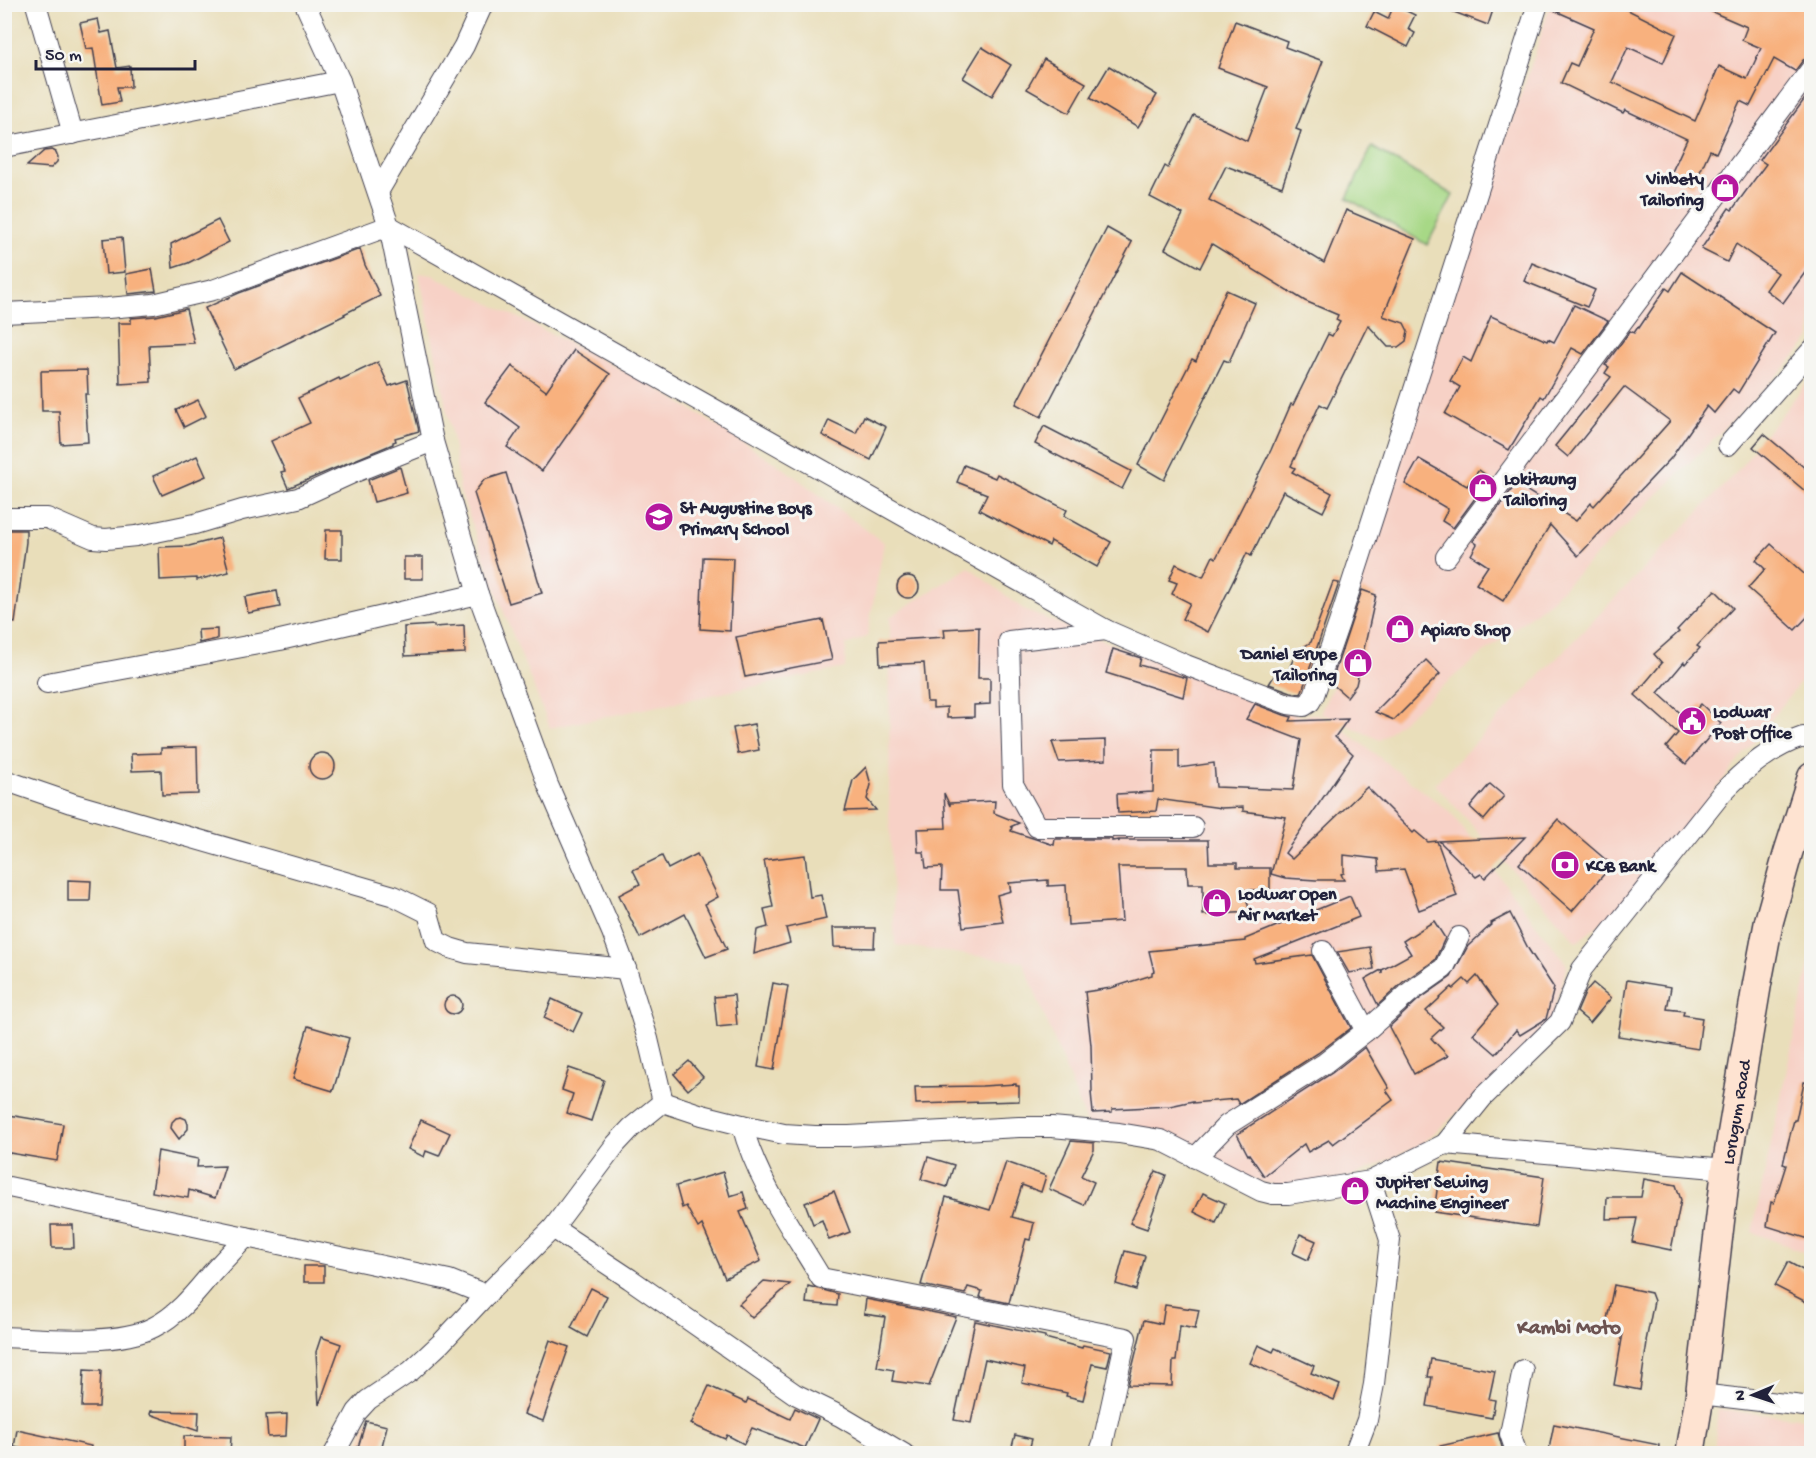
<svg xmlns="http://www.w3.org/2000/svg" width="1816" height="1458" viewBox="0 0 1816 1458" font-family="'Gochi Hand',sans-serif">
<style>
.built{fill:#f7d1c6}
.green{fill:#a7d886;stroke:#647d60;stroke-width:1.5}
.building{fill:#f8b17e}
.lines{fill:none;stroke-linecap:round;stroke-linejoin:round}
.street-casing{stroke:#403e4e;stroke-width:22}
.secondary-casing{stroke:#403e4e;stroke-width:31}
.street{stroke:#fff;stroke-width:20}
.secondary{stroke:#fee3d1;stroke-width:28}
.labels{text-anchor:middle;stroke-width:6;stroke-linejoin:round;paint-order:stroke}
.poi-label{font-size:18px;font-weight:bold;fill:#22223b;stroke:#f6f6f2;text-anchor:start}
.street-label{font-size:18px;fill:#22223b;stroke:#f6f6f2}
.quarter-label{font-size:21px;font-weight:bold;fill:#6d5452;stroke:#f6f6f2}
</style>
<rect width="100%" height="100%" fill="#f6f6f2"/>
<filter id="ink" filterUnits="userSpaceOnUse"><feTurbulence type="fractalNoise" baseFrequency=".0167" numOctaves="2"/><feDisplacementMap in="SourceGraphic" scale="12" xChannelSelector="R" yChannelSelector="G"/><feConvolveMatrix kernelMatrix="1 2 1 2 8 2 1 2 1" color-interpolation-filters="sRGB"/></filter>
<filter id="wash" filterUnits="userSpaceOnUse"><feTurbulence type="fractalNoise" baseFrequency=".008" numOctaves="4" result="noise"/><feDisplacementMap in="SourceGraphic" scale="24" xChannelSelector="R" yChannelSelector="G"/><feGaussianBlur stdDeviation="1.35" result="paint"/><feColorMatrix in="noise" values="0 0 0 0 0 0 0 0 0 0 0 0 0 0 0 0 0 1.4 0 .05"/><feComposite in="paint" operator="in"/></filter>
<g filter="url(#wash)">
<rect width="100%" height="100%" fill="#e9deba"/>
<!-- built -->
<g class="built">
<polygon points="1550,5 1811,5 1811,338 1781,372 1551,600 1458,673 1380,740 1320,713 1338,676 1330,670 1495,166 1534,57"/>
<polygon points="419,273 432,275 651,384 783,468 884,543 867,637 846,645 845,668 550,728 503,610 460,491 452,436"/>
<polygon points="1811,377 1811,669 1623,906 1577,942 1435,784 1734,475"/>
<polygon points="969,567 1026,611 1303,717 1309,714 1317,714 1335,723 1450,812 1567,965 1551,1022 1485,1088 1422,1144 1353,1176 1285,1188 1249,1179 1088,1125 1023,962 895,945 889,815 890,617"/>
<polygon points="1811,956 1811,1255 1752,1232"/>
<polygon points="1718,1410 1811,1419 1811,1453 1714,1453"/>
</g>
<!-- green -->
<polygon class="green" points="1372,147 1453,195 1427,245 1347,198"/>
<g id="blocks">
<!-- building -->
<g class="building">
<polygon points="1438,4 1495,4 1488,25 1438,6"/>
<polygon points="1550,4 1616,4 1676,34 1663,63 1628,47 1612,82 1695,121 1719,66 1747,79 1761,48 1742,40 1747,27 1694,4 1812,4 1812,56 1803,60 1795,71 1774,59 1750,106 1740,101 1716,153 1710,150 1693,187 1670,176 1687,139 1625,110 1623,113 1561,83 1570,63 1577,66 1594,28 1549,8"/>
<polygon points="1394,5 1415,15 1408,29 1415,33 1408,47 1367,26 1374,12 1388,19"/>
<polygon points="98,19 101,33 110,31 117,68 130,66 131,87 117,87 120,102 102,105 93,48 86,49 80,23"/>
<polygon points="1235,21 1287,41 1285,47 1323,61 1296,129 1301,131 1282,187 1226,166 1209,200 1259,226 1260,224 1324,263 1346,210 1415,239 1383,316 1404,323 1408,331 1406,341 1398,347 1388,347 1368,325 1327,408 1320,404 1291,466 1295,468 1292,472 1332,493 1323,512 1283,491 1251,556 1247,553 1208,632 1182,619 1190,603 1172,594 1177,583 1169,580 1176,564 1203,577 1213,556 1216,558 1271,450 1291,404 1293,405 1328,334 1332,336 1340,322 1336,320 1338,315 1305,301 1212,244 1200,268 1165,249 1183,214 1150,197 1165,166 1168,168 1194,115 1247,141 1268,87 1218,68"/>
<polygon points="982,47 1011,65 992,96 963,78"/>
<polygon points="1044,59 1086,83 1069,113 1027,89"/>
<polygon points="1109,66 1157,95 1138,127 1090,98"/>
<polygon points="1812,89 1812,263 1783,303 1766,290 1778,273 1736,244 1727,262 1701,249 1729,208 1732,210 1766,164 1760,160"/>
<polygon points="52,150 56,152 58,157 57,162 51,168 27,166 44,151"/>
<polygon points="218,220 229,242 188,263 173,268 171,244"/>
<polygon points="1107,228 1132,242 1041,417 1016,404"/>
<polygon points="122,237 125,272 106,274 103,239"/>
<polygon points="360,249 365,265 380,296 344,314 345,315 234,369 205,308 239,293"/>
<polygon points="1532,263 1595,290 1587,307 1524,281"/>
<polygon points="152,269 156,291 128,294 126,274"/>
<polygon points="1682,272 1775,333 1738,393 1733,389 1714,413 1707,406 1671,458 1578,556 1550,525 1503,601 1476,584 1488,566 1471,555 1477,544 1473,541 1516,484 1576,521 1591,503 1594,506 1670,421 1624,387 1568,457 1555,446 1611,377 1605,373 1609,367 1605,365 1630,331 1634,333 1638,327 1639,328 1666,288 1670,291"/>
<polygon points="1226,290 1255,303 1229,362 1224,360 1164,480 1138,465 1192,359 1196,361"/>
<polygon points="1574,305 1608,321 1583,354 1572,348 1544,398 1541,396 1509,450 1445,414 1460,387 1450,381 1463,357 1471,362 1491,316 1547,341 1548,339 1554,342"/>
<polygon points="186,309 194,343 149,345 151,382 120,384 118,323 131,323 131,318 156,316"/>
<polygon points="574,350 610,374 542,471 507,447 520,428 485,402 512,366 546,391"/>
<polygon points="378,362 389,386 407,380 419,431 395,438 396,441 393,442 393,444 288,488 281,472 285,471 271,441 310,423 298,398 339,378 340,380"/>
<polygon points="87,370 88,394 85,394 88,442 61,444 59,411 42,411 41,371"/>
<polygon points="198,400 206,416 184,427 176,410"/>
<polygon points="864,416 886,427 871,460 822,435 829,420 856,433"/>
<polygon points="1044,426 1131,471 1122,489 1035,444"/>
<polygon points="1764,434 1812,474 1812,497 1753,447"/>
<polygon points="197,456 206,476 162,495 153,476"/>
<polygon points="1419,459 1467,486 1479,470 1490,478 1453,528 1442,521 1448,509 1405,484"/>
<polygon points="964,465 995,478 997,474 1067,510 1064,516 1111,542 1097,567 1051,541 1049,546 979,510 987,494 957,482"/>
<polygon points="400,467 407,493 374,502 368,480"/>
<polygon points="506,473 542,593 509,603 474,493 484,480"/>
<polygon points="4,530 26,530 26,542 15,623 4,622 4,568 8,546 4,546"/>
<polygon points="326,530 342,530 342,559 325,559"/>
<polygon points="220,538 229,572 197,580 197,578 160,580 159,547 189,546"/>
<polygon points="1771,544 1812,581 1812,612 1795,630 1748,588 1765,569 1756,560"/>
<rect x="404" y="557" width="19" height="22"/>
<polygon points="703,557 733,558 730,631 700,629"/>
<circle cx="908" cy="587" r="11"/>
<polygon points="1333,582 1339,583 1301,694 1291,692 1269,684 1274,676 1286,677 1296,652 1311,642"/>
<polygon points="1362,590 1376,595 1356,685 1347,697 1331,683"/>
<polygon points="1715,590 1733,608 1697,646 1700,648 1685,664 1684,662 1658,693 1687,719 1701,704 1721,723 1686,764 1666,747 1678,733 1635,695 1662,663 1654,654 1679,632 1677,630"/>
<polygon points="277,591 280,607 248,613 245,597"/>
<polygon points="823,620 832,660 745,677 736,637"/>
<polygon points="434,625 434,627 464,625 465,653 405,656 404,627"/>
<polygon points="979,627 978,678 990,678 990,704 974,705 974,717 947,718 947,707 933,708 933,702 927,702 924,663 880,665 879,641 945,637 944,629"/>
<polygon points="217,629 217,639 199,643 198,630"/>
<polygon points="1113,649 1141,658 1139,665 1187,678 1183,697 1106,673"/>
<polygon points="1426,660 1440,674 1394,720 1375,712"/>
<polygon points="1255,704 1284,715 1292,717 1290,721 1348,719 1335,737 1353,754 1285,853 1292,859 1367,787 1413,833 1415,831 1428,842 1437,841 1457,896 1419,910 1404,869 1379,871 1378,859 1344,855 1344,873 1341,874 1344,880 1316,880 1285,878 1271,874 1286,817 1243,811 1243,807 1221,808 1158,799 1156,811 1118,813 1117,794 1153,792 1154,750 1179,750 1179,768 1214,763 1216,787 1293,790 1301,740 1246,719"/>
<polygon points="754,724 759,750 738,754 733,728"/>
<polygon points="1106,740 1106,760 1059,762 1052,742"/>
<polygon points="197,747 198,794 162,795 161,770 132,771 131,754 161,753 161,748"/>
<circle cx="322" cy="766" r="13"/>
<polygon points="866,767 871,785 867,799 876,810 845,811 853,780"/>
<polygon points="1490,784 1504,796 1484,820 1470,807"/>
<polygon points="944,793 950,806 950,803 995,801 994,813 1019,823 1010,827 1012,827 1011,831 1054,845 1055,839 1112,839 1112,841 1118,840 1119,842 1119,840 1208,840 1209,863 1237,863 1237,868 1270,868 1270,890 1244,890 1250,912 1203,915 1203,884 1188,884 1187,867 1118,867 1122,921 1068,925 1066,885 1048,886 1048,880 1009,883 1011,891 997,895 1003,922 963,927 958,890 941,890 942,867 926,868 924,852 918,852 917,829 946,828"/>
<polygon points="1558,819 1612,865 1572,911 1519,864"/>
<polygon points="1525,837 1485,878 1481,874 1476,877 1439,841"/>
<polygon points="697,854 718,897 705,904 727,949 706,957 685,914 640,938 619,895 640,884 633,870 662,856 668,869"/>
<polygon points="805,855 810,897 821,895 826,919 786,928 790,943 754,954 757,930 768,927 764,909 773,907 764,860"/>
<polygon points="68,880 91,881 90,901 68,901"/>
<polygon points="1350,896 1359,917 1254,959 1255,963 1312,955 1351,1028 1318,1053 1239,1104 1236,1099 1193,1103 1193,1101 1170,1106 1112,1109 1112,1112 1093,1113 1091,1092 1092,1092 1091,1045 1085,992 1111,988 1152,975 1152,972 1154,971 1149,951 1245,941 1245,939"/>
<polygon points="1510,913 1529,950 1554,988 1546,1019 1520,1035 1516,1030 1496,1054 1473,1034 1498,1005 1477,976 1469,984 1464,979 1453,989 1452,987 1426,1011 1443,1027 1431,1038 1448,1056 1414,1074 1389,1027 1417,1001 1451,977 1468,946 1492,924 1491,923"/>
<polygon points="1434,921 1445,938 1435,960 1403,982 1378,1005 1365,979 1381,970 1382,974 1382,970 1411,954 1403,941"/>
<polygon points="833,928 875,928 874,948 834,947"/>
<polygon points="1370,947 1374,969 1349,973 1337,952"/>
<polygon points="1627,980 1671,987 1667,1009 1684,1011 1683,1015 1702,1018 1698,1049 1618,1036"/>
<polygon points="773,983 788,986 774,1070 758,1067"/>
<polygon points="1593,983 1611,998 1590,1023 1577,1012 1586,991"/>
<polygon points="734,995 737,1025 717,1027 714,997"/>
<circle cx="453" cy="1005" r="9"/>
<polygon points="552,999 582,1013 573,1032 544,1018"/>
<polygon points="308,1026 349,1038 333,1091 293,1079"/>
<polygon points="1365,1047 1389,1088 1386,1090 1393,1100 1333,1144 1329,1140 1308,1152 1304,1144 1264,1176 1249,1154 1248,1155 1237,1134 1332,1073"/>
<polygon points="689,1061 703,1077 688,1090 674,1074"/>
<polygon points="569,1068 604,1080 591,1121 567,1113 573,1094 562,1090"/>
<polygon points="1804,1082 1812,1083 1812,1240 1767,1226 1771,1202 1774,1203 1786,1165 1783,1164 1788,1143 1794,1120 1796,1120"/>
<polygon points="1016,1084 1016,1086 1019,1086 1019,1101 916,1104 915,1087 982,1086"/>
<polygon points="9,1115 63,1124 57,1161 4,1152 4,1140"/>
<polygon points="181,1117 186,1119 188,1124 188,1129 179,1139 171,1128 172,1122 176,1118"/>
<polygon points="421,1120 450,1133 439,1156 426,1151 424,1157 408,1149"/>
<polygon points="1071,1141 1094,1143 1094,1150 1081,1176 1094,1182 1084,1205 1049,1189"/>
<polygon points="158,1151 198,1159 197,1167 225,1166 215,1198 189,1190 188,1198 152,1192"/>
<polygon points="928,1157 954,1165 947,1187 921,1179"/>
<polygon points="1006,1162 1046,1176 1041,1192 1022,1185 1012,1217 1034,1223 1030,1240 1026,1239 1009,1303 980,1297 982,1291 968,1287 965,1294 921,1285 946,1197 990,1210"/>
<polygon points="1441,1162 1544,1177 1537,1227 1434,1212"/>
<polygon points="1156,1171 1166,1175 1147,1229 1130,1223"/>
<polygon points="723,1172 730,1196 743,1192 748,1209 740,1212 761,1261 725,1278 702,1225 698,1228 686,1206 682,1208 676,1186"/>
<polygon points="1644,1179 1676,1185 1681,1200 1671,1250 1632,1242 1637,1218 1606,1219 1607,1197 1641,1197"/>
<polygon points="834,1191 850,1232 829,1240 822,1220 813,1224 805,1203"/>
<polygon points="1203,1193 1225,1203 1216,1223 1194,1212"/>
<polygon points="51,1225 73,1225 74,1248 52,1248"/>
<polygon points="1300,1234 1316,1241 1308,1260 1293,1253"/>
<polygon points="1125,1251 1145,1256 1136,1290 1116,1284"/>
<polygon points="1788,1262 1812,1275 1812,1305 1775,1286"/>
<rect x="304" y="1266" width="20" height="16"/>
<polygon points="764,1281 790,1284 752,1318 739,1304"/>
<polygon points="1614,1285 1651,1293 1654,1301 1646,1341 1647,1342 1640,1390 1614,1385 1623,1333 1605,1329"/>
<polygon points="808,1286 838,1294 837,1306 806,1303"/>
<polygon points="591,1288 607,1296 587,1337 571,1328"/>
<polygon points="866,1299 956,1317 929,1386 892,1381 894,1370 877,1367 885,1317 864,1314"/>
<polygon points="1165,1305 1199,1310 1195,1329 1180,1326 1176,1361 1173,1361 1172,1386 1128,1385 1144,1320 1162,1324"/>
<polygon points="975,1321 1045,1336 1045,1338 1082,1348 1083,1345 1111,1351 1107,1367 1092,1364 1083,1400 1066,1396 1067,1393 1022,1383 1025,1368 985,1359 971,1423 954,1420"/>
<polygon points="321,1337 341,1344 319,1405 316,1352"/>
<polygon points="550,1340 569,1347 543,1421 524,1414"/>
<polygon points="1258,1345 1273,1352 1275,1348 1314,1366 1311,1373 1340,1385 1334,1400 1250,1363"/>
<polygon points="1431,1359 1495,1371 1489,1399 1495,1400 1492,1418 1427,1406 1432,1377 1428,1377"/>
<polygon points="84,1370 101,1371 99,1407 82,1407"/>
<polygon points="709,1386 746,1403 748,1399 790,1419 795,1408 818,1419 805,1448 752,1428 744,1444 727,1435 725,1439 691,1424"/>
<polygon points="151,1411 199,1412 198,1431 150,1414"/>
<polygon points="287,1414 286,1436 268,1437 266,1415"/>
<polygon points="366,1421 387,1426 380,1454 356,1454"/>
<polygon points="1554,1424 1659,1445 1658,1454 1548,1454"/>
<polygon points="17,1430 91,1446 90,1454 46,1454 14,1447"/>
<polygon points="1498,1433 1504,1454 1440,1454 1440,1446"/>
<polygon points="1015,1435 1032,1439 1028,1454 1010,1454"/>
<polygon points="184,1436 231,1437 230,1454 184,1454"/>
</g>
</g>
</g>
<g filter="url(#ink)">
<use href="#blocks" fill-opacity="0" stroke="#403e4e" stroke-width="1.5"/>
<g class="lines">
<!-- street casing -->
<g class="street-casing">
<g id="street">
<polyline points="36,4 73,134"/>
<polyline points="305,4 340,81 389,226 433,441 478,594 548,785 612,932 626,969 648,1039 663,1102"/>
<polyline points="4,147 340,81"/>
<polyline points="378,192 464,46 483,4"/>
<polyline points="4,313 108,308 153,304 213,290 389,226 1106,630 1186,665 1288,704 1304,706 1310,702 1314,695 1339,623 1538,4"/>
<polyline points="1728,445 1812,350"/>
<polyline points="4,518 47,518 93,538 106,539 136,536 195,524 242,510 298,498 355,472 433,441"/>
<polyline points="1446,557 1812,68"/>
<polyline points="1106,630 1009,641 1013,784 1037,827 1193,827"/>
<polyline points="47,683 280,640 478,594"/>
<polyline points="4,780 71,803 394,896 428,913 436,941 450,948 467,953 626,969"/>
<polyline points="1323,951 1366,1031"/>
<path d="M742,1125c14,54 51,106 79,153l305,60 -23,105 -4,11"/>
<polyline points="1445,1144 1726,1169"/>
<polyline points="1195,1158 1227,1125 1325,1063 1366,1031 1410,992 1444,968 1459,937"/>
<polyline points="4,1186 246,1237"/>
<polyline points="553,1228 630,1279 795,1394 840,1416 904,1454"/>
<path d="M4,1337c41,2 114,9 150,-10 24,-12 41,-34 57,-53 12,-13 23,-25 35,-37l203,43 37,15"/>
<polyline points="1700,1394 1812,1407"/>
<path d="M334,1454l23,-42 11,-12 43,-29 30,-28 45,-48 67,-67 63,-84 15,-16 32,-26 39,13 40,10 42,9 31,2h34l170,-9h33l67,6 42,7 100,51 12,3h15l83,-13 74,-37 38,-47 77,-75 22,-53 140,-176c23,-24 49,-46 81,-56l9,3"/>
<polyline points="1354,1454 1367,1420 1374,1384 1390,1240 1371,1181"/>
<polyline points="1517,1454 1510,1434 1523,1370"/>
</g>
</g>
<!-- secondary casing -->
<g class="secondary-casing">
<g id="secondary">
<path id="s1" d="M1690,1454l10,-60 26,-225 31,-185 12,-63 19,-68 24,-76"/>
</g>
</g>
<!-- street -->
<use href="#street" class="street"/>
<!-- secondary -->
<use href="#secondary" class="secondary"/>
</g>
</g>
<!-- icons -->
<defs>
<g id="shop-disc" transform="scale(1.5)"><circle r="9.5" fill="#b5179e" stroke="#f6f6f2"/><path d="M-5-2.5h2.3a2.7 3.5 0 0 1 5.4 0H5L5.5 6h-11ZM-1.5-2.5h3a1.5 2.3 0 0 0-3 0Z" fill="#fff"/></g>
<g id="school-disc" transform="scale(1.5)"><circle r="9.5" fill="#b5179e" stroke="#f6f6f2"/><path d="M0-5L7-2L0 1L-7-2ZM-4 1L0 2.5L4 1V4Q0 6-4 4Z" fill="#fff"/></g>
<g id="civic-disc" transform="scale(1.5)"><circle r="9.5" fill="#b5179e" stroke="#f6f6f2"/><path d="M-.6-6.5H3V-4.5H.6V-3L4-1V1h2V6H-6V1h2V-1L-.6-3ZM-1.2 2.5V6h2.4V2.5Z" fill="#fff"/></g>
<g id="bank-disc" transform="scale(1.5)"><circle r="9.5" fill="#b5179e" stroke="#f6f6f2"/><path d="M-6-4H6V4H-6ZM0-2.3a2.3 2.3 0 1 0 0 4.6a2.3 2.3 0 1 0 0-4.6Z" fill="#fff"/></g>
</defs>
<g fill-rule="evenodd">
<use href="#shop-disc" x="1725" y="188"/>
<use href="#shop-disc" x="1483" y="488"/>
<use href="#school-disc" x="659" y="517"/>
<use href="#shop-disc" x="1400" y="629"/>
<use href="#shop-disc" x="1358" y="663"/>
<use href="#civic-disc" x="1692" y="721"/>
<use href="#bank-disc" x="1565" y="865"/>
<use href="#shop-disc" x="1217" y="903"/>
<use href="#shop-disc" x="1355" y="1191"/>
</g>
<g class="labels">
<!-- poi labels -->
<g class="poi-label">
<text x="1704" y="184" text-anchor="end">Vinbety<tspan x="1704" dy="21">Tailoring</tspan></text>
<text x="1504" y="484">Lokitaung<tspan x="1504" dy="21">Tailoring</tspan></text>
<text x="680" y="513">St Augustine Boys<tspan x="680" dy="21">Primary School</tspan></text>
<text x="1421" y="635">Apiaro Shop</text>
<text x="1337" y="659" text-anchor="end">Daniel Erupe<tspan x="1337" dy="21">Tailoring</tspan></text>
<text x="1713" y="717">Lodwar<tspan x="1713" dy="21">Post Office</tspan></text>
<text x="1586" y="871">KCB Bank</text>
<text x="1238" y="899">Lodwar Open<tspan x="1238" dy="21">Air Market</tspan></text>
<text x="1376" y="1187">Jupiter Sewing<tspan x="1376" dy="21">Machine Engineer</tspan></text>
</g>
<!-- street labels -->
<g class="street-label">
<text dy="6" stroke="none"><textPath href="#s1" startOffset="345">Lorugum Road</textPath></text>
</g>
<!-- quarter labels -->
<g class="quarter-label">
<text x="1569" y="1333">Kambi Moto</text>
</g>
</g>
<!-- margin -->
<rect width="1816" height="1458" fill="none" stroke="#f6f6f2" stroke-width="24"/>
<!-- north arrow -->
<g transform="translate(1753 1395) rotate(268)" stroke="#f6f6f2" stroke-width="4.5" paint-order="stroke">
<path d="M0-4.5L10 22L0 15L-10 22Z" fill="#22223b"/>
<text y="-9" font-size="16" font-weight="bold" text-anchor="middle" fill="#22223b">N</text>
</g>
<!-- scale -->
<path d="M36 60v9h159v-9" fill="none" stroke="#22223b" stroke-width="3"/>
<text x="45" y="60" font-size="18" fill="#22223b" stroke="#f6f6f2" stroke-width="4.5" paint-order="stroke">50 m</text>
</svg>
